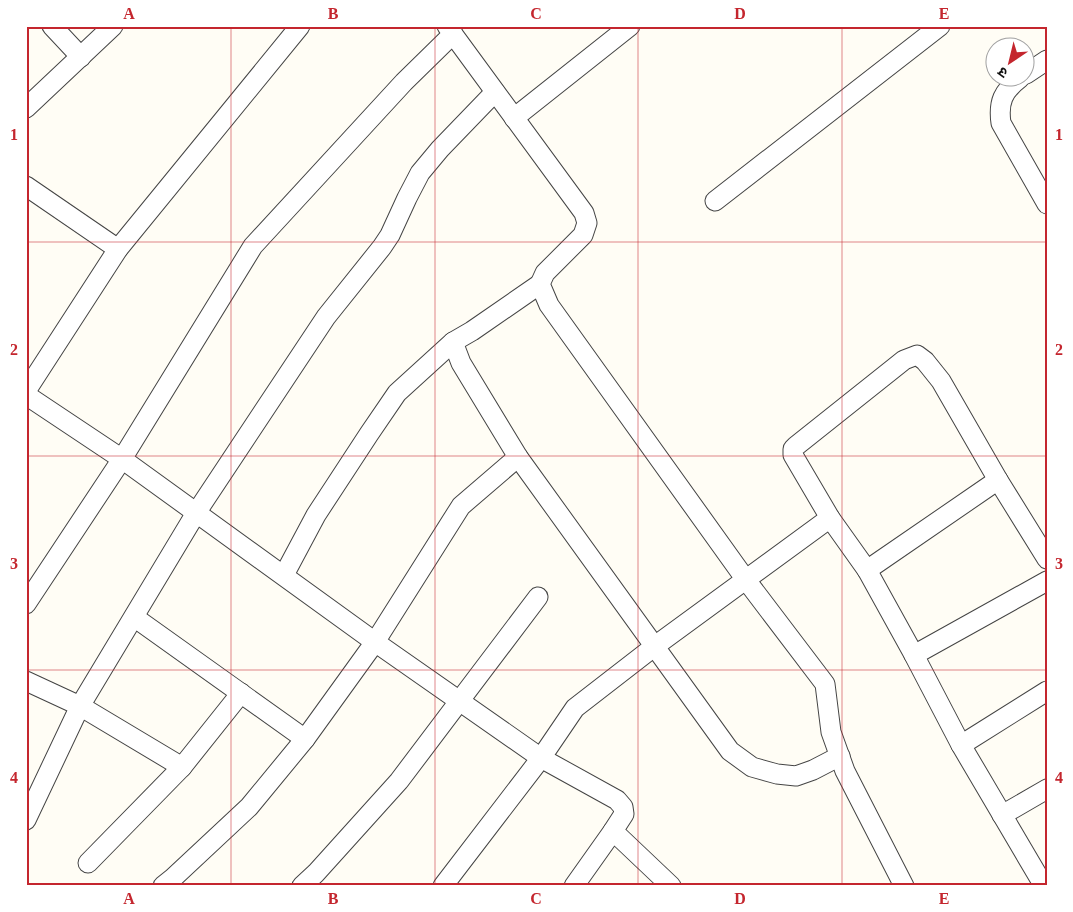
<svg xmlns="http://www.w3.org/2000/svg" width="1073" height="912" viewBox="0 0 1073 912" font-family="'Times New Roman','Noto Sans Devanagari',serif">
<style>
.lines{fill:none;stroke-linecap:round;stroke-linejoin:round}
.minor-casing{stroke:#444;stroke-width:21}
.minor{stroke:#fff;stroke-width:19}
.grid{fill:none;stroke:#c4262e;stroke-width:1;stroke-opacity:0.55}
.neatline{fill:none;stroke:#c4262e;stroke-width:2}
.grid-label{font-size:16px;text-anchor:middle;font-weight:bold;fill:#c4262e}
</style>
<rect width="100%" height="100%" fill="#fffdf5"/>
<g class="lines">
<!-- minor casing -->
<g class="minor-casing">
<g id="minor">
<polyline points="52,26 81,57"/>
<polyline points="447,26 584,213 587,223 583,235 545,273 540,284 549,305 746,580 825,684 831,732 845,771 904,886"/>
<polyline points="1026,74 1047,60"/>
<path d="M1020,78c-17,13 -22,24 -19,45l46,81"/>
<polyline points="26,108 113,26"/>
<polyline points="514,118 630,26"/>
<polyline points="26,186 118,249"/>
<polyline points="715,201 940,26"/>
<polyline points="540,284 472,331 453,342 461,363 518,457 730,751 752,767 777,774 796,776 813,770 840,756"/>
<polyline points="26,391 118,249 300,26"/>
<polyline points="26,395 122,459 375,642 541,758 617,800 623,807 624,814 613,831 671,886"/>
<polyline points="867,570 998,480"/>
<polyline points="284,575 316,515 369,434 397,393 453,342"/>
<polyline points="26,604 122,459 253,246 404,82 453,34"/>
<polyline points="134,617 305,739"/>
<polyline points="914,655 1047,581"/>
<polyline points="26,681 80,706 182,767"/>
<polyline points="961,745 1047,691"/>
<polyline points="1002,815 1047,789"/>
<polyline points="26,820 80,706 196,513 326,317 382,247 390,235 407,198 420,173 440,149 495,92"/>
<polyline points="88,863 182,767 241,693"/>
<polyline points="163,886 173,878 249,807 305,739 375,642 461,506 518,457"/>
<polyline points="302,886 316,873 399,781 538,597"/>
<polyline points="443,886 541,758 575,708 655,646 830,518"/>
<polyline points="574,886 613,831"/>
<polyline points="1044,886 961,745 914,655 867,570 830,518 793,455 793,449 796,446 894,368 904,360 917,355 925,361 941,381 998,480 1047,559"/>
</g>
</g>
<!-- minor -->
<use href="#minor" class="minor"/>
</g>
<!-- grid -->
<path class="grid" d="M231,26v860M435,26v860M638,26v860M842,26v860M26,242h1021M26,456h1021M26,670h1021"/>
<!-- border -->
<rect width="1073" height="912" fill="none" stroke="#ffffff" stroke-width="55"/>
<!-- north arrow -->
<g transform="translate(1010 62) rotate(215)"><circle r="24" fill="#ffffff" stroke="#a0a0a0"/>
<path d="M0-4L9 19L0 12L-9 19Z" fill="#c4262e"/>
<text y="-8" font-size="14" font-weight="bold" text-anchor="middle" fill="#111111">उ</text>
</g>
<rect x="28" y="28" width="1018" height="856" class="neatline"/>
<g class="grid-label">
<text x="129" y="19">A</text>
<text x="333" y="19">B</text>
<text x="536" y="19">C</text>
<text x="740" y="19">D</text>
<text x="944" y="19">E</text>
<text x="14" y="140">1</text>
<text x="1059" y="140">1</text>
<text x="14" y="355">2</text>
<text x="1059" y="355">2</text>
<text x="14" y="569">3</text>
<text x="1059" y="569">3</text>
<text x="14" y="783">4</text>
<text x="1059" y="783">4</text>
<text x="129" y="904">A</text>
<text x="333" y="904">B</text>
<text x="536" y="904">C</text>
<text x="740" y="904">D</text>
<text x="944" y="904">E</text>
</g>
</svg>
